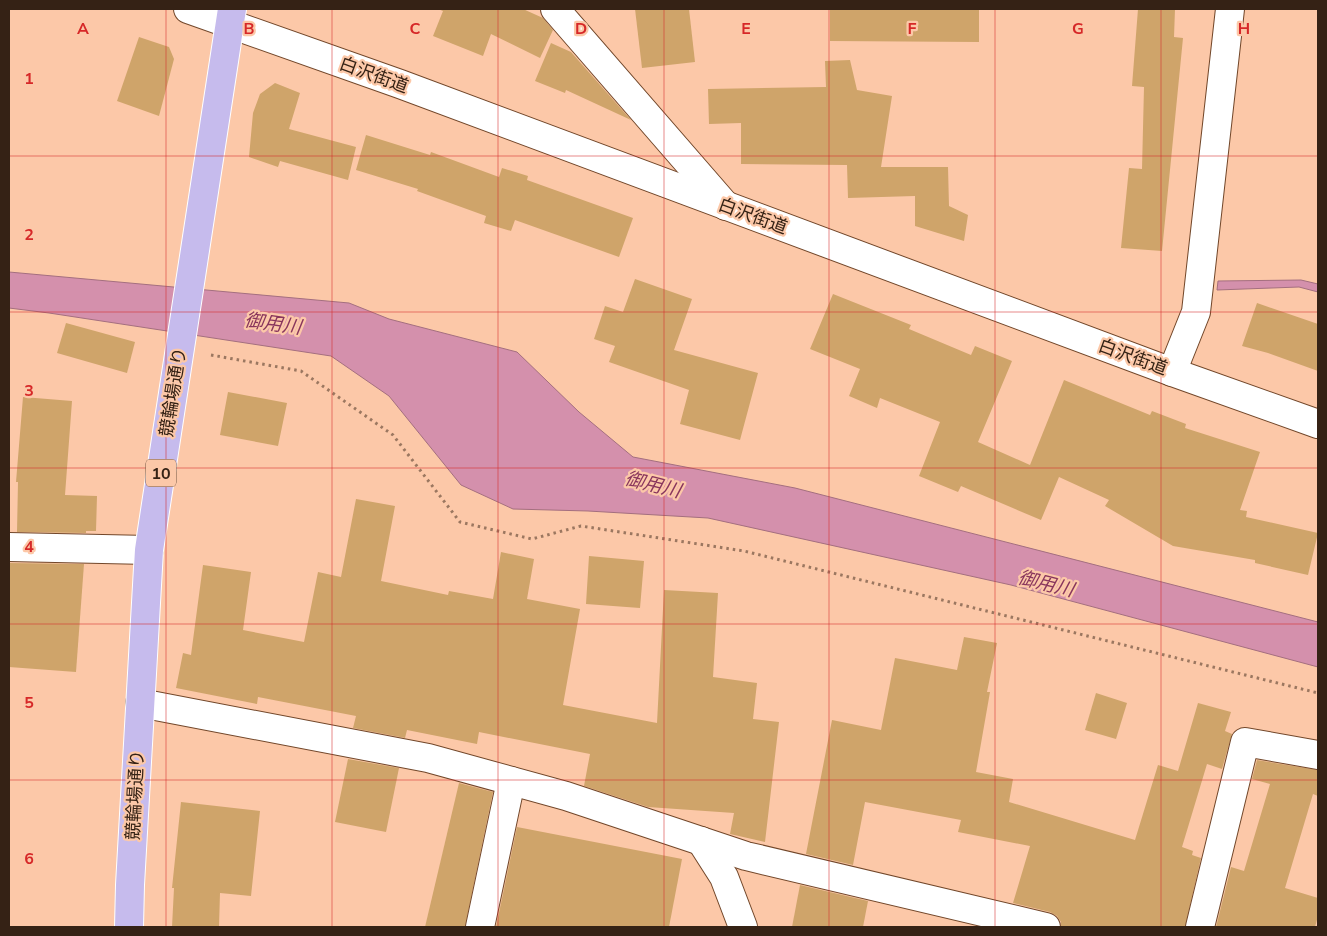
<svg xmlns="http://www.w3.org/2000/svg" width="1327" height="936" viewBox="0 0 1327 936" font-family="'Nunito Sans','Noto Sans JP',sans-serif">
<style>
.water{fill:#d490ac;stroke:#a46f7f}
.building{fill:#cfa46a}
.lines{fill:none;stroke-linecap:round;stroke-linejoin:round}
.minor-casing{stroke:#72472a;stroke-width:30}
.secondary-casing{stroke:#72472a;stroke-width:30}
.primary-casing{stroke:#fff;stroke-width:30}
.path{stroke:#9b7760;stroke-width:3;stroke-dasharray:2.5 4;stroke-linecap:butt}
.minor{stroke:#fff;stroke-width:28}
.secondary{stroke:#fff;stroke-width:28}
.primary{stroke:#c6bbed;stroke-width:28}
.grid{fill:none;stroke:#d62828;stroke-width:1;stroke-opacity:0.55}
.labels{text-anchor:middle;stroke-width:4.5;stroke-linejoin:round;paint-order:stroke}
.shield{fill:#fcc8a8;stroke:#715441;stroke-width:1}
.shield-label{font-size:16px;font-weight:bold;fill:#352215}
.street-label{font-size:18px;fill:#352215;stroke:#fcc8a8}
.water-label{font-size:19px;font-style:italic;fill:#89365d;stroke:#fcc8a8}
.grid-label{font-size:16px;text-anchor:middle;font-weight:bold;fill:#d62828;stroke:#fcc8a8;stroke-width:4.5;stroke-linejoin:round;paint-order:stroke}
</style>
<rect width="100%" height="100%" fill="#fcc8a8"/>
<!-- water -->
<g class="water">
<polygon points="9,272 349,303 389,319 517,352 579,412 633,457 795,488 1318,622 1318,667 1011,585 708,518 588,511 513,509 461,485 389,396 331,356 49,313 9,308"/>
<polygon points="1301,280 1318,284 1318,292 1299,287 1217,290 1218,281"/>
</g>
<!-- building -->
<g class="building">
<polygon points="438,9 523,9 543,18 553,30 540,58 491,34 483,56 433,36 443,11"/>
<polygon points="635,9 689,9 695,62 642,68"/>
<polygon points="830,9 979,9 979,42 830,41"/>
<polygon points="1138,9 1175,9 1174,37 1183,38 1162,251 1121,248 1129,168 1142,169 1144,87 1132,86"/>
<polygon points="139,37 169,47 174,59 159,116 117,101"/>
<polygon points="551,43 571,52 631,120 566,90 565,93 535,81"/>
<polygon points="850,60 857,90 892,96 881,167 948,167 949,206 968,215 964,241 915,226 915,196 848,198 847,165 741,164 741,123 709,124 708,89 826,87 825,61"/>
<polygon points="275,83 300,93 289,129 356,147 348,180 280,161 278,167 249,157 253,113 260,94"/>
<polygon points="366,135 430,155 431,152 499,177 502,168 528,176 527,180 633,218 619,257 515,220 511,231 484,223 486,216 417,191 418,189 356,170"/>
<polygon points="635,279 692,299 674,350 758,373 740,440 680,424 689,390 609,362 615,346 594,339 605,306 623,312"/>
<polygon points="833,294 911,325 909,329 971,355 975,346 1012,361 978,442 1030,465 1064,380 1150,415 1152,411 1186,424 1185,428 1260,452 1240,510 1247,511 1246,517 1318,533 1308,575 1255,563 1255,560 1173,546 1105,506 1109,500 1059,477 1041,520 961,486 958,492 919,476 940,422 880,398 877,408 849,396 860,369 810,349"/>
<polygon points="1257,303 1318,324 1318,371 1268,353 1242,346"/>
<polygon points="66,323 135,342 127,373 57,353"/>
<polygon points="228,392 287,403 278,446 220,435"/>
<polygon points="23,397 72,401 65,495 97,496 96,531 86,531 86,533 17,532 18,482 16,482"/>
<polygon points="356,499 395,506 381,581 448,595 449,591 493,599 501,552 534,559 527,599 580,609 563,705 657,723 664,590 718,593 713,677 757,683 753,719 779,722 765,842 730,834 734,813 648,807 584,786 590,754 479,732 477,744 407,730 405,738 353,728 356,716 258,697 257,704 176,688 183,653 191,655 203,565 251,572 243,630 304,642 318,572 341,577"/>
<polygon points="589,556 644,561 640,608 586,604"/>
<polygon points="9,563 84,564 76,672 9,667"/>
<polygon points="964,637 997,643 987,692 990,692 976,772 1013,779 1009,802 1135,840 1158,765 1178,771 1198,703 1231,712 1225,731 1232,734 1222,769 1207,764 1182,847 1193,851 1192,855 1201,858 1185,927 1061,927 1061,922 1057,916 1050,912 1013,903 1030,846 958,832 961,820 865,802 853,865 806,854 832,720 881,730 895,658 957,670"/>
<polygon points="1096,693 1127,703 1116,739 1085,730"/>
<polygon points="348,759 399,768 386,832 335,822"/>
<polygon points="1257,760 1318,770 1318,796 1313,794 1285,888 1318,898 1318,916 1315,927 1216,927 1231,867 1244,871 1270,784 1252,779"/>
<polygon points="459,783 493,792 465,927 425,927"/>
<polygon points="181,802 260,811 251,896 220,893 219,927 172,927 174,888 172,888"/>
<polygon points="517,827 682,859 669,927 496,927"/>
<polygon points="800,885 868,901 863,927 792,927"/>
</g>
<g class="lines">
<!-- minor casing -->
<g class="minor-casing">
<g id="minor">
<polyline points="555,9 726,206"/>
<polyline points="1172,372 1196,312 1230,9"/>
<polyline points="9,547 149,550"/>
<polyline points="140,703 428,758 566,796 746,856 1046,927"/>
<polyline points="701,841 724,877 743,927"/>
<polyline points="480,927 511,781"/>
<polyline points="1200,927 1245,742 1318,755"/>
</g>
</g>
<!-- secondary casing -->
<g class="secondary-casing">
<polyline id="secondary" points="188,9 400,84 1172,372 1318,424"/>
</g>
<!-- primary casing -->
<g class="primary-casing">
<polyline id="primary" points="129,927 130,885 149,550 232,9"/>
</g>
<!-- path -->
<polyline class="path" points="211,355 301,371 393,435 460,522 532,539 581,526 744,551 1318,693"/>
<!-- minor -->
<use href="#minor" class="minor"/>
<!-- secondary -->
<use href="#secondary" class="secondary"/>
<!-- primary -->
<use href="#primary" class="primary"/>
</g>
<!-- grid -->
<path class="grid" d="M166,9v918M332,9v918M498,9v918M664,9v918M829,9v918M995,9v918M1161,9v918M9,156h1309M9,312h1309M9,468h1309M9,624h1309M9,780h1309"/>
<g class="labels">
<!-- shield labels -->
<rect class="shield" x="146" y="459.5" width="30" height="27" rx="4"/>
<g class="shield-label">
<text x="161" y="479">10</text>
</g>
<!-- street labels -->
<g class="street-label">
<text transform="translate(374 75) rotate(20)" y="6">白沢街道</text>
<text transform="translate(753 216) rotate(20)" y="6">白沢街道</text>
<text transform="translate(1133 357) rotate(20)" y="6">白沢街道</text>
<text transform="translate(173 392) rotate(-81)" y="6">競輪場通り</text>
<text transform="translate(135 795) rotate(-87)" y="6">競輪場通り</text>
</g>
<!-- water labels -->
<g class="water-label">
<text transform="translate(273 323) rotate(8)" y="7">御用川</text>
<text transform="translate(653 484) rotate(14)" y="7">御用川</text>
<text transform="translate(1046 583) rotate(14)" y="7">御用川</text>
</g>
</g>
<g class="grid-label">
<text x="83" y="34">A</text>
<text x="249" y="34">B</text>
<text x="415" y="34">C</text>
<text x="581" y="34">D</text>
<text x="746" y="34">E</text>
<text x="912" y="34">F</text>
<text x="1078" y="34">G</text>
<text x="1244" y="34">H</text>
<text x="29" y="84">1</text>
<text x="29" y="240">2</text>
<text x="29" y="396">3</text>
<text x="29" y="552">4</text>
<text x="29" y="708">5</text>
<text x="29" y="864">6</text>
</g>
<!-- border -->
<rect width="1327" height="936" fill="none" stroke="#352215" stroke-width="20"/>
</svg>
